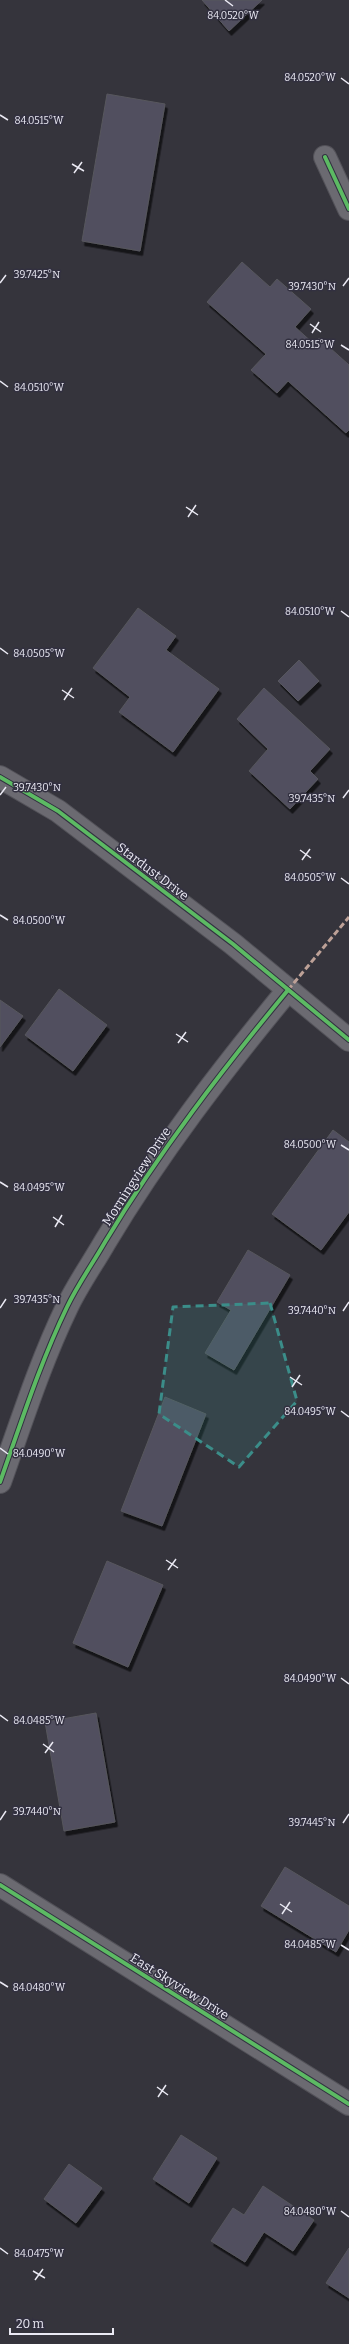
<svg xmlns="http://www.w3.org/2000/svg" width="349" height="2344" viewBox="0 0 349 2344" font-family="Bitter,serif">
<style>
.building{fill:#514f5f;stroke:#57575d;filter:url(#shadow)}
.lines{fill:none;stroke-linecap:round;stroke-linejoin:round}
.minor-casing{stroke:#535259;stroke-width:24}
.minor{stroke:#6b6a71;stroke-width:22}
.quiet{stroke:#bda197;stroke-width:3;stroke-dasharray:6 3;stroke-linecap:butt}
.cycleway-casing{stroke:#323040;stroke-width:6}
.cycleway{stroke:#5cba63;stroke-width:4}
.marked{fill:#3b8d89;fill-opacity:0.2;stroke:#3b8d89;stroke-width:3;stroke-dasharray:8 5;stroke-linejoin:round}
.ticks{fill:none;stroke:#eae9f3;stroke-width:1.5}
.labels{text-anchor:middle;stroke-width:3;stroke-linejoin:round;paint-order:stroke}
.street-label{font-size:13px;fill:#eae9f3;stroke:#323040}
.ticks-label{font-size:10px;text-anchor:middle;fill:#eae9f3;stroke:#323040;stroke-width:3;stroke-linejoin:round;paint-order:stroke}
</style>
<defs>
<filter id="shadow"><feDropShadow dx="2.5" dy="4.5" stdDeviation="0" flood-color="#0009"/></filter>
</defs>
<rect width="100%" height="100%" fill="#35343c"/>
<!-- building -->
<g class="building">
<polygon points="202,0 262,0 229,31"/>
<polygon points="107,94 165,104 140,251 82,241"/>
<polygon points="242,262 270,287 277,279 311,309 295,327 314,344 319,338 349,365 349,430 346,433 288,381 277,393 251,370 266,354 207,302"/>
<polygon points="138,608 176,636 166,650 219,689 173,752 119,712 130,697 93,668"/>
<polygon points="299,660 319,681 298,701 278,681"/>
<polygon points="264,688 330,749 310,771 318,779 290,809 249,771 268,749 237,719"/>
<polygon points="59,989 107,1025 73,1071 25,1035"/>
<polygon points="0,1000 23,1016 0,1047"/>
<polygon points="333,1130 349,1142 349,1212 321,1250 272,1214"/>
<polygon points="248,1250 290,1275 234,1370 205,1353 231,1310 217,1302"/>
<polygon points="165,1397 206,1414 162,1526 121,1511"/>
<polygon points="107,1561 163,1585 128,1667 73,1643"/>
<polygon points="96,1713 115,1822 64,1831 45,1722"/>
<polygon points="285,1867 349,1906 349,1930 336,1952 261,1906"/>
<polygon points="181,2135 217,2158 189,2203 153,2179"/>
<polygon points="69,2164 102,2188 76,2223 44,2199"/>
<polygon points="263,2186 314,2220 293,2251 264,2232 245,2262 211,2241 233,2208 244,2215"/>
<polygon points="349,2248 349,2298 326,2283"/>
</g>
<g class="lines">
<!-- minor casing -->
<g class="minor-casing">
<g id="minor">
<polyline points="325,157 349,209"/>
<polyline points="0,777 58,811 233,944 349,1040"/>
<path d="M0,1482c21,-59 40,-119 67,-175 11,-23 26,-44 38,-65 54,-90 117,-172 183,-252"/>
<polyline points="0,1885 349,2104"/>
</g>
</g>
<!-- minor -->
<use href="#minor" class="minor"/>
<!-- quiet -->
<polyline class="quiet" points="288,990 349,917"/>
<!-- cycleway casing -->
<g class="cycleway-casing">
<g id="cycleway">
<polyline points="325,157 349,209"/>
<polyline points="0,777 58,811 233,944 349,1040"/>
<path d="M0,1482c21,-59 40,-119 67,-175 11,-23 26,-44 38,-65 54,-90 117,-172 183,-252"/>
<polyline points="0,1885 349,2104"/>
</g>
</g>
<!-- cycleway -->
<use href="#cycleway" class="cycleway"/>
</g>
<!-- marked area -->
<path class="marked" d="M270,1303l27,98 -58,66 -80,-53 14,-107z"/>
<!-- ticks -->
<path class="ticks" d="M225,0l8,6M341,78l8,6M0,115l8,5M72,164l12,7M74,173l8,-11M0,283l6,-8M343,286l6,-8M310,324l11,8M312,333l7,-11M341,345l8,5M0,381l8,6M186,507l12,8M188,517l8,-12M341,611l8,6M0,648l8,6M62,690l12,8M64,700l8,-12M0,795l6,-8M343,798l6,-8M300,850l11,8M302,860l8,-11M341,878l8,6M0,915l8,5M176,1034l12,8M178,1043l8,-11M341,1145l8,5M0,1182l8,5M53,1217l11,8M55,1227l7,-12M0,1308l6,-9M343,1311l6,-9M290,1377l12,8M292,1387l8,-12M341,1411l8,6M0,1448l8,6M166,1560l12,8M168,1570l8,-11M341,1678l8,6M0,1715l8,6M43,1744l11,8M45,1753l8,-11M0,1820l6,-9M343,1823l6,-9M280,1904l12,8M282,1914l8,-12M341,1945l8,5M0,1982l8,5M157,2087l11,8M158,2097l8,-12M341,2211l8,6M0,2248l8,6M33,2271l12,7M35,2280l8,-11"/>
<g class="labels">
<!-- street labels -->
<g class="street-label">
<text transform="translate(153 871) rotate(37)" y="5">Stardust Drive</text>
<text transform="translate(136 1176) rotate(-57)" y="5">Morningview Drive</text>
<text transform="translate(180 1986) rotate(32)" y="5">East Skyview Drive</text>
</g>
</g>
<g class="ticks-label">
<text x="233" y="19">84.0520°W</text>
<text x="310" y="81">84.0520°W</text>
<text x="39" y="124">84.0515°W</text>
<text x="37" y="278">39.7425°N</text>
<text x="312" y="290">39.7430°N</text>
<text x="310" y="348">84.0515°W</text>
<text x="39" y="391">84.0510°W</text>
<text x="310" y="615">84.0510°W</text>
<text x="39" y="657">84.0505°W</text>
<text x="37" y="791">39.7430°N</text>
<text x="312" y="802">39.7435°N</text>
<text x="310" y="881">84.0505°W</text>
<text x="39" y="924">84.0500°W</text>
<text x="310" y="1148">84.0500°W</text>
<text x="39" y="1191">84.0495°W</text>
<text x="37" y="1303">39.7435°N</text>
<text x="312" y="1314">39.7440°N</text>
<text x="310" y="1415">84.0495°W</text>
<text x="39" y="1457">84.0490°W</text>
<text x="310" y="1682">84.0490°W</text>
<text x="39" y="1724">84.0485°W</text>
<text x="37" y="1815">39.7440°N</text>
<text x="312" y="1826">39.7445°N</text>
<text x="310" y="1948">84.0485°W</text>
<text x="39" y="1991">84.0480°W</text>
<text x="310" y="2215">84.0480°W</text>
<text x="39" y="2257">84.0475°W</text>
</g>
<!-- scale -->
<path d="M10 2328v6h103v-6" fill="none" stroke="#eae9f3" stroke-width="2"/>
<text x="16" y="2328" font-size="12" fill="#eae9f3" stroke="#323040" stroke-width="3" paint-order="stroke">20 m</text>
</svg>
